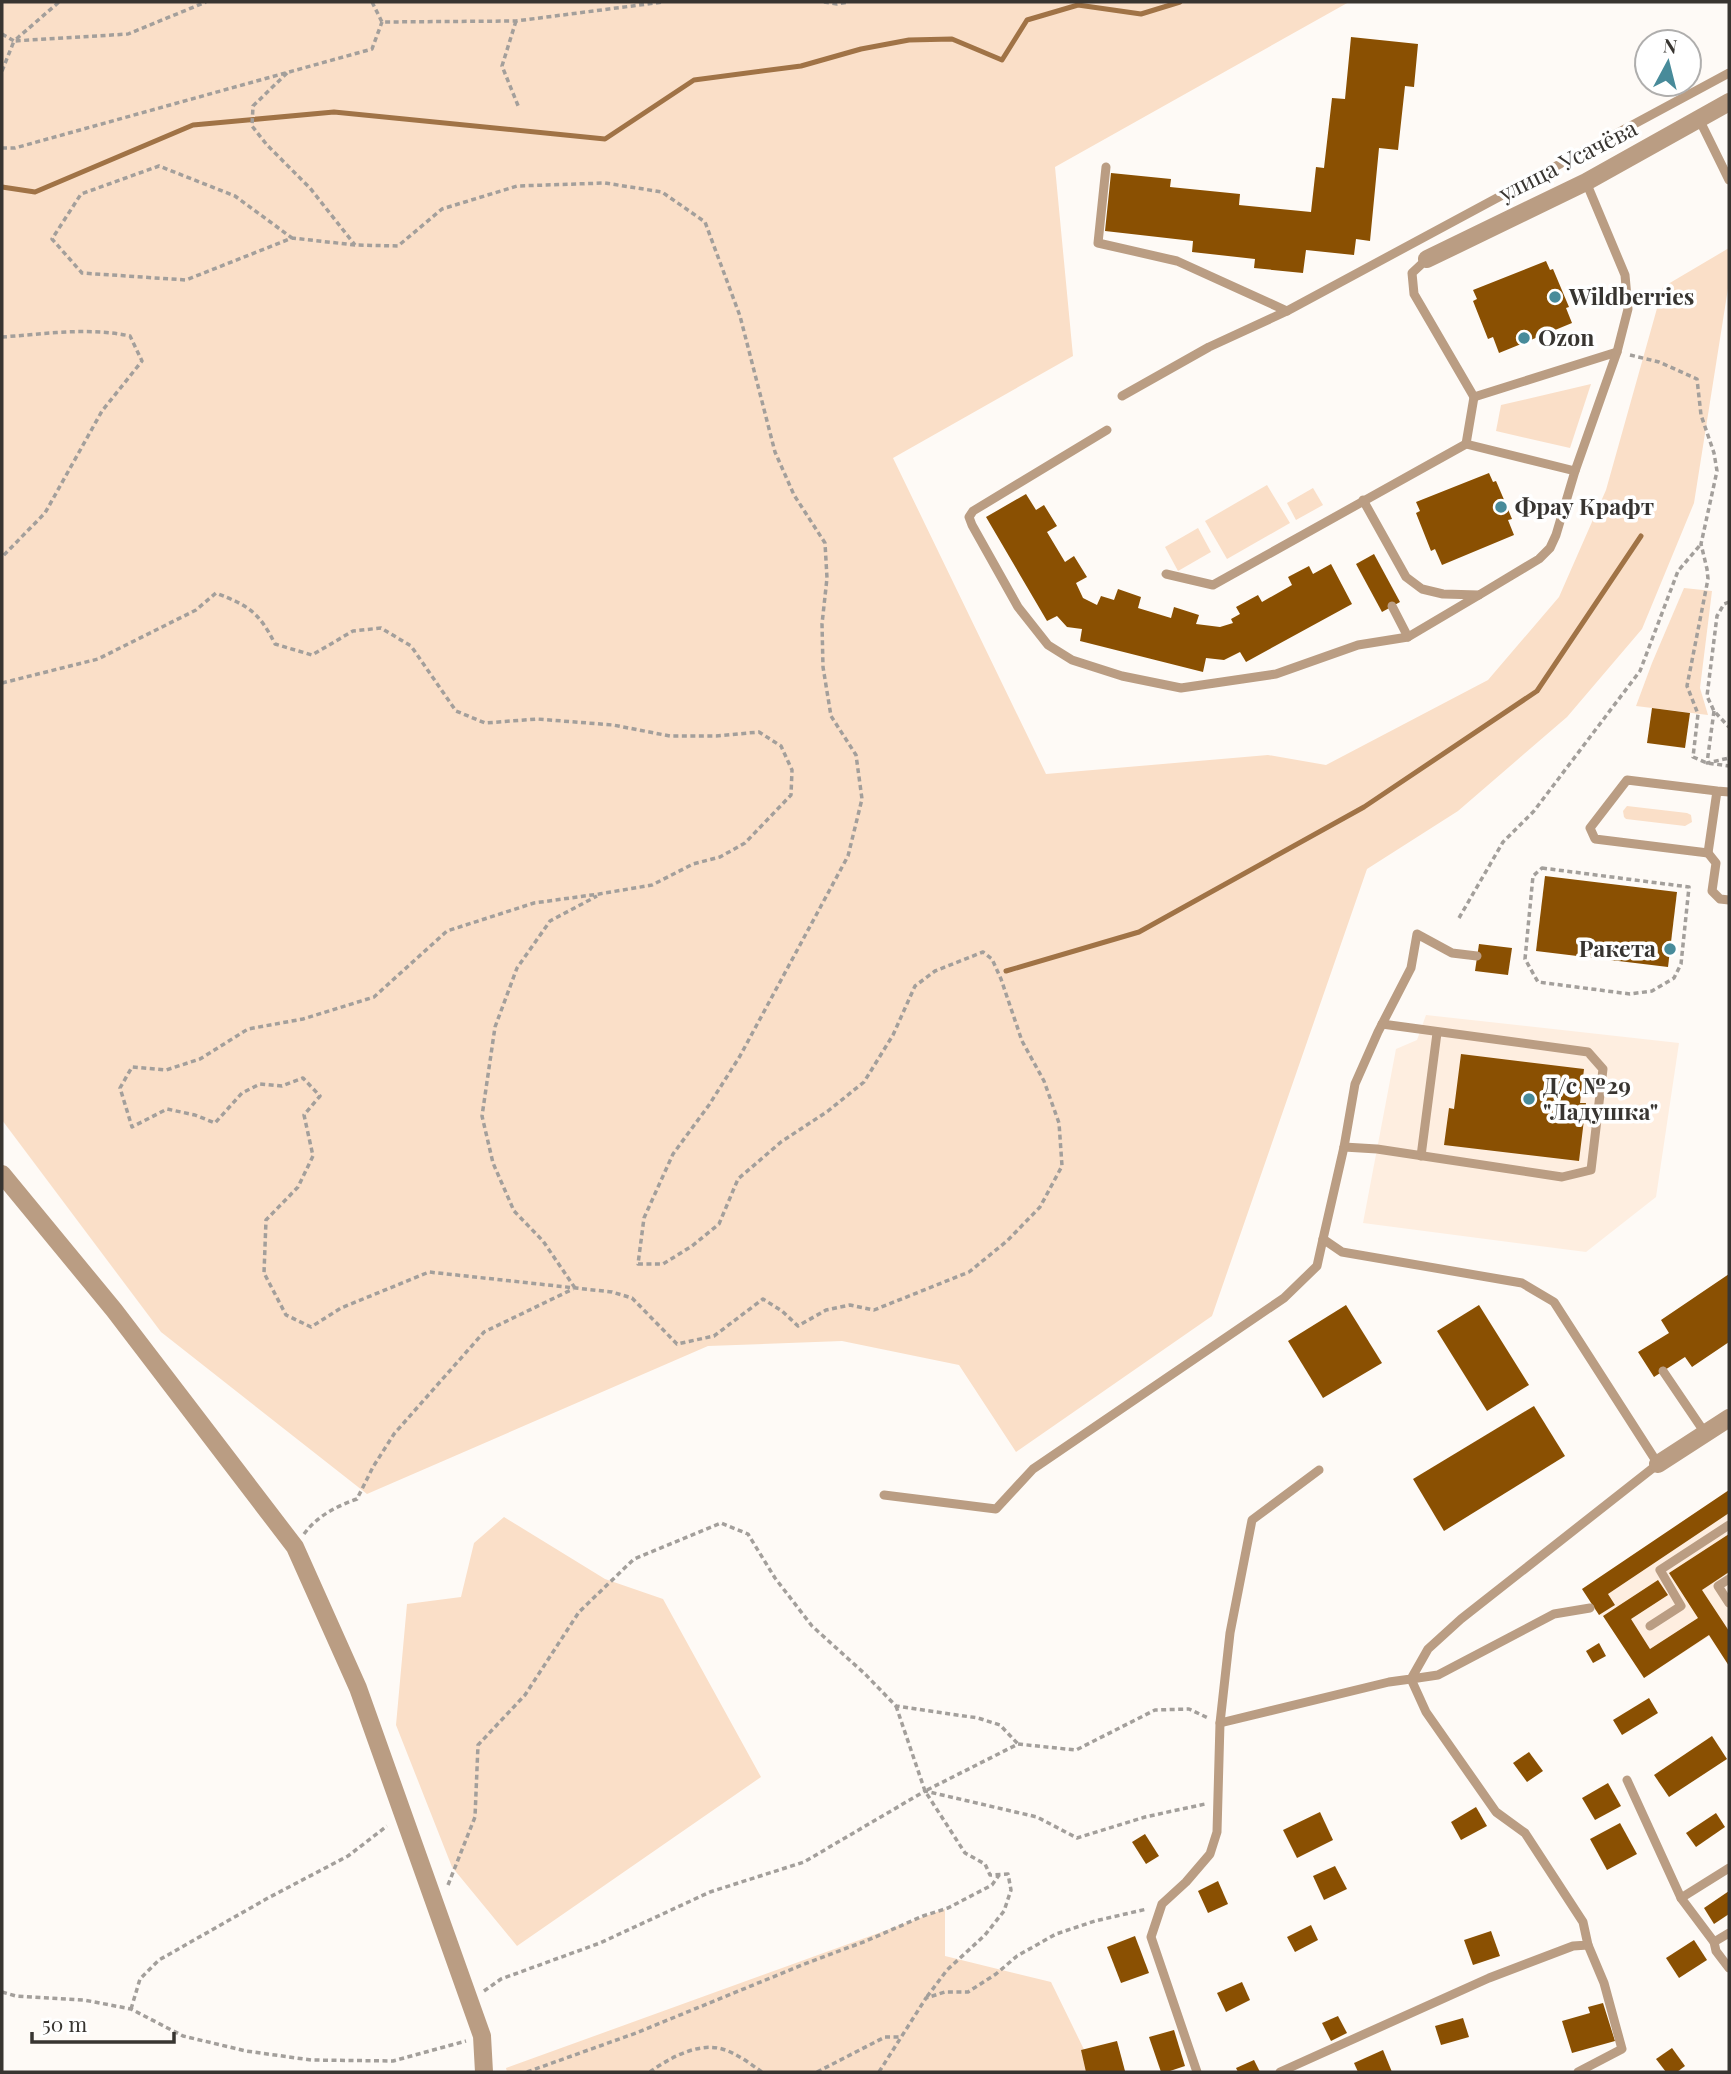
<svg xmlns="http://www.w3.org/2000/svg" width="1731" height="2074" viewBox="0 0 1731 2074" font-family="'Playfair Display',serif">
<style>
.built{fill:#feeee0}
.green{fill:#fadfc8}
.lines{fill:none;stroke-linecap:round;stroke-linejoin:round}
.stream{stroke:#a07346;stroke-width:5}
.building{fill:#8a5002}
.path{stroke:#a39f9b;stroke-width:3.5;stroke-dasharray:5 3.5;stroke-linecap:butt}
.lane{stroke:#ba9d83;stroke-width:9}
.street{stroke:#ba9d83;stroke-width:18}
.poi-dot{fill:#488b9a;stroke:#fff;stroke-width:2.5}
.labels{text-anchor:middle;stroke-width:7;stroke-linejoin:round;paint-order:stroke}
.street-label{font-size:23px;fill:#383531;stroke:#fff}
.poi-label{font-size:23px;font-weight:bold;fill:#383531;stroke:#fff;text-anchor:start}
</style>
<rect width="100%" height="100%" fill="#fefaf6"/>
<!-- built -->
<g class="built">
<polygon points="1426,1015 1679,1043 1656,1197 1586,1252 1363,1223 1396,1049 1417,1040"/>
<polygon points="1729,1490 1729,1666 1709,1636 1644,1678 1603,1616 1599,1615 1582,1589"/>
</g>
<!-- green -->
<g class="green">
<polygon points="2,2 1349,2 1055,167 1073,356 893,458 1046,774 1268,755 1326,765 1488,680 1559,597 1606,490 1663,287 1729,248 1729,282 1694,503 1642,629 1567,717 1458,811 1367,869 1212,1316 1016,1452 959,1365 842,1341 708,1346 367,1494 161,1332 2,1120"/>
<polygon points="1591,384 1570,448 1496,431 1501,405"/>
<polygon points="1267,485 1290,523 1227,559 1205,521"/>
<polygon points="1313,488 1323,505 1296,520 1287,503"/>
<polygon points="1198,528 1211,552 1178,571 1165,547"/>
<polygon points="1684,588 1712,591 1700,688 1708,715 1636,706 1652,663"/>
<polygon points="1627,806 1687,813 1691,815 1692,822 1685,826 1626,819 1624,817 1623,811"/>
<polygon points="504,1517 605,1579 663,1599 761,1777 517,1946 452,1867 396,1725 407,1604 461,1597 474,1543"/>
<polygon points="945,1909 945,1956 1051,1982 1095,2072 507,2072 506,2068"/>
</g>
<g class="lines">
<!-- stream -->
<g class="stream">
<polyline points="2,187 35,192 193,125 334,112 605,139 694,80 801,66 861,49 909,40 952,39 1002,60 1027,20 1078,5 1141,14 1180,2"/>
<polyline points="1006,971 1139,932 1364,807 1537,691 1641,536"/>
</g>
</g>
<!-- building -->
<g class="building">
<polygon points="1351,37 1418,44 1414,87 1405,86 1398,150 1379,148 1370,241 1356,239 1354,255 1306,250 1303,273 1254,268 1255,259 1192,252 1193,241 1105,231 1111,173 1171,179 1170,187 1240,194 1239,205 1311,212 1316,167 1324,168 1332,98 1345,99"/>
<polygon points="1546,261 1550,270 1553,269 1569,307 1566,308 1572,323 1499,353 1493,337 1488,339 1473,301 1477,299 1473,290"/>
<polygon points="1489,473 1493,482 1496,481 1505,502 1512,519 1508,520 1514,535 1442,565 1435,549 1431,551 1416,513 1420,511 1416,502"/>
<polygon points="1026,494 1036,510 1044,505 1057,526 1047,532 1065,562 1074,556 1087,577 1076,583 1083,598 1097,605 1101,596 1114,600 1118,589 1141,597 1138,608 1171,618 1174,607 1199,615 1196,624 1220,627 1233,623 1231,619 1240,614 1236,607 1258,595 1262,602 1292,585 1288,577 1309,566 1313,574 1331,564 1352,604 1246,662 1240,652 1224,660 1206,658 1203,672 1080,641 1082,629 1067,627 1057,616 1047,621 986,517"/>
<polygon points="1374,554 1400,602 1382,612 1356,564"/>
<polygon points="1652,708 1690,713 1685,748 1647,743"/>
<polygon points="1545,876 1677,892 1668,967 1536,951"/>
<polygon points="1479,944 1512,948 1508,975 1475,971"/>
<polygon points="1461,1054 1584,1069 1580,1103 1586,1103 1579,1161 1444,1145 1449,1108 1454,1109"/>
<polygon points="1729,1274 1729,1342 1692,1367 1685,1357 1654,1377 1638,1352 1669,1333 1661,1320"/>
<polygon points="1346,1305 1382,1363 1323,1398 1288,1341"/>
<polygon points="1479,1305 1529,1385 1487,1411 1437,1331"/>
<polygon points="1534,1406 1565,1456 1444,1531 1413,1479"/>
<polygon points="1729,1490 1729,1513 1608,1594 1615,1605 1599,1615 1582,1589"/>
<polygon points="1729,1534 1729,1572 1702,1590 1729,1631 1729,1666 1709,1635 1644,1678 1603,1616 1658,1580 1668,1595 1631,1619 1650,1649 1698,1618 1669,1573"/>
<polygon points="1599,1643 1606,1656 1593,1663 1586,1651"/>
<polygon points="1649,1698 1658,1713 1622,1735 1613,1720"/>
<polygon points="1712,1736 1727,1759 1669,1797 1654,1775"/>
<polygon points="1529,1752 1543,1771 1527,1782 1513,1763"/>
<polygon points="1608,1783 1621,1806 1595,1820 1582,1798"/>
<polygon points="1476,1807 1487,1826 1461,1840 1451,1822"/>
<polygon points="1320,1812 1333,1840 1297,1858 1283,1830"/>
<polygon points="1716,1813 1725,1827 1696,1847 1686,1833"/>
<polygon points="1620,1823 1637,1854 1607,1870 1590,1839"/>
<polygon points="1145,1834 1159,1856 1146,1864 1132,1842"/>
<polygon points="1335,1866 1347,1889 1324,1900 1313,1876"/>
<polygon points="1218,1881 1228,1904 1208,1913 1198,1891"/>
<polygon points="1729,1891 1729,1914 1714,1924 1704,1908"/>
<polygon points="1311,1925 1318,1940 1295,1952 1287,1937"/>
<polygon points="1491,1931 1500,1956 1473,1965 1464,1940"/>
<polygon points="1135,1936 1149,1973 1121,1983 1107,1947"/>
<polygon points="1694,1940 1707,1960 1679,1978 1666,1958"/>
<polygon points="1242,1982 1250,2000 1226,2012 1217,1993"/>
<polygon points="1603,2003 1615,2041 1572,2053 1562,2021 1590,2013 1588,2007"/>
<polygon points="1338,2016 1347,2033 1331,2041 1322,2023"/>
<polygon points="1463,2018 1469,2037 1441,2045 1435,2026"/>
<polygon points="1174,2030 1185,2066 1167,2072 1161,2072 1149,2037"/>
<polygon points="1117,2041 1125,2071 1086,2072 1081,2050"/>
<polygon points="1672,2048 1685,2066 1677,2072 1666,2072 1656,2059"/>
<polygon points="1383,2050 1392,2072 1358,2072 1354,2063"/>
<polygon points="1254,2060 1260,2072 1238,2072 1236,2068"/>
</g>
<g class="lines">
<!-- path -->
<g class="path">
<polyline points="372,2 382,22 516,21 663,2"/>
<polyline points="824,2 837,4 848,2"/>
<polyline points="516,21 502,66 519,108"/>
<polyline points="2,34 14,41 59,2"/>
<polyline points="2,71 14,41 128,34 206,2"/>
<polyline points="287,73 253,106 252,126 267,145 310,188 355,245"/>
<polyline points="2,148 15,148 372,49 382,22"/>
<path d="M2,337c42,-3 86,-10 128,-1l12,25 -40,50 -57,102 -43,44"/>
<polyline points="1630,355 1659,362 1697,379 1701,415 1714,453 1717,471 1701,544 1707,569 1708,579 1687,686 1698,714 1693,757 1707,763 1729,766"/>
<polyline points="1729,602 1724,604 1717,616 1707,696 1714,711 1729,727"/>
<path d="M2,683l96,-24 98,-49 20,-17c33,13 43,19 59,51l37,11 41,-24 28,-3 30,18 45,65 29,12 52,-4 76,6 57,11h46l43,-4 22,14 11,24 -1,25 -46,48 -25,14 -27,7 -41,21 -53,9 -65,9 -87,28 -73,66 -71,22 -55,10 -48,30 -34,11 -34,-3 -12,21 12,39 35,-18 28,6 20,8 27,-30 18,-9 22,2 21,-8 17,18 -16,19 9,41 -15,31 -32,33 -2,53 22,42 25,12 30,-19 88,-36 183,20 20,6 45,46 37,-8 49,-37 19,12 16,15 28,-16 24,-5 24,5 95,-38 38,-31 33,-34 22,-41 -3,-43 -15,-42 -22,-40 -21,-62 -9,-20 -9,-7 -48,19 -20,15 -22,49 -29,47 -36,29 -47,31 -43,37 -19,45 -27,22 -29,18h-25l6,-46 29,-64 36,-49 31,-49 108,-200 14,-57 -6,-44 -25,-39 -8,-49 -1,-43 5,-46 -2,-35 -31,-48 -19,-43 -35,-136 -35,-94 -43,-30 -57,-9 -88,3 -75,23 -44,37 -43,-1 -63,-7 -106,42 -104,-7 -30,-34 29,-45 78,-28 76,30 57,42"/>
<polyline points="1714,711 1707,763 1729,758"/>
<polygon points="1542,868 1689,887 1681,964 1674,978 1652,991 1630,994 1538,982 1525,959 1533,876"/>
<polyline points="1459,918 1503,842 1534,811 1640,671 1678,571 1701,544"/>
<polyline points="575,1288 543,1241 514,1211 493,1163 482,1116 495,1027 517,968 550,921 597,896"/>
<path d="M304,1534c13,-18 33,-28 53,-35l16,-32 21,-33 90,-102 89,-43"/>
<polyline points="896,1706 925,1791 965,1853 985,1864 990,1875 1008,1874 1011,1890 1004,1911 985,1935 947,1970 926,1998"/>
<polyline points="927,1790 1018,1744 1076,1750 1155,1710 1189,1709 1208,1718"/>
<polyline points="448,1885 475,1817 478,1745 525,1695 579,1612 634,1559 721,1523 748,1534 775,1578 812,1626 865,1674 896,1706 978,1718 1000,1725 1018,1744"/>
<polyline points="484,1991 501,1979 600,1943 710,1892 804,1862 925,1791 1037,1817 1077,1838 1145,1817 1205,1804"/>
<polyline points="2,1992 16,1996 84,2000 131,2009 183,2036 246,2051 311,2060 393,2061 466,2041"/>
<polyline points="131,2009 140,1979 159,1960 268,1898 348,1856 387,1826"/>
<polyline points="527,2072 636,2033 807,1963 866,1941 923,1916 948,1908 992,1885 999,1875"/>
<path d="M650,2072c18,-13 44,-28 68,-24 16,3 31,15 44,24"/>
<polyline points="817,2072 885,2037 901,2037"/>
<polyline points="879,2072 926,1998 945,1992 968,1992 996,1974 1017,1956 1056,1934 1095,1921 1147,1909"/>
</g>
<!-- lane -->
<g class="lane">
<polyline points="1699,119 1729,180"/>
<polyline points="1106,167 1098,243 1177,261 1287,311 1729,73"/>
<polyline points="1427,259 1412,273 1414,294 1474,397 1617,352"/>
<polyline points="1122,396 1209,347 1287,311"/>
<polyline points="1107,430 973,511 969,517 972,525 1018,607 1048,645 1072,660 1122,676 1181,688 1276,674 1358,645 1408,637 1479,595"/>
<polyline points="1466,444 1474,397"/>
<polyline points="1363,500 1406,577 1422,589 1443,594 1479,595 1539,559 1550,548 1556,535 1575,471 1617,352 1628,309 1625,275 1586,182"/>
<polyline points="1166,574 1213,585 1466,444 1575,471"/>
<polyline points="1392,606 1408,637"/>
<polyline points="1717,791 1627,780 1590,828 1595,839 1708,853 1717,791 1729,792"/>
<polyline points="1708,853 1716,863 1712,891 1720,899 1729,900"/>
<polyline points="1344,1147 1377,1149 1562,1177 1591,1170 1603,1069 1588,1052 1382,1024"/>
<polyline points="1421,1156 1437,1033"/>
<polyline points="1663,1371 1705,1433"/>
<polyline points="884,1495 996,1509 1033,1469 1284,1298 1317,1266 1323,1239"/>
<polyline points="1729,1579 1718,1586 1729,1603"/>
<polyline points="1650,1626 1681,1606 1660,1570 1729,1525"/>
<polyline points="1220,1723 1389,1682 1411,1679 1428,1649 1461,1619 1658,1464 1554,1302 1522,1283 1342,1252 1323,1239 1344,1147 1355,1084 1378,1032 1411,968 1417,934 1452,953 1477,956"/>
<polyline points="1627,1780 1681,1898 1714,1942 1716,1951 1729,1968"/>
<polyline points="1681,1898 1729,1868"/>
<polyline points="1714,1942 1729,1933"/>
<polyline points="1197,2072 1151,1937 1162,1904 1186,1882 1210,1854 1217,1832 1220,1723 1230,1633 1252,1520 1319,1470"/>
<polyline points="1280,2072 1489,1978 1573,1946 1588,1945 1583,1922 1525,1833 1496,1812 1426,1712 1411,1679 1438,1675 1554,1614 1590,1608"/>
<polyline points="1578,2072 1622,2049 1604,1983 1588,1945"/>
</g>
<!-- street -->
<g class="street">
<polyline points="1427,259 1586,182 1729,102"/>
<polyline points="2,1174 114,1310 295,1547 358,1688 482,2036 484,2072"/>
<polyline points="1658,1464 1729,1418"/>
</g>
</g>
<!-- markers -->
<g class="poi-dot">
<circle cx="1555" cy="297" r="7"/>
<circle cx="1524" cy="338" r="7"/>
<circle cx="1501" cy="507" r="7"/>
<circle cx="1670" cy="949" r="7"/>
<circle cx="1529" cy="1099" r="7"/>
</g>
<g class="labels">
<!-- street labels -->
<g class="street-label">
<text transform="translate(1568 161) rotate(-27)" y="8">улица Усачёва</text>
</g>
<!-- poi labels -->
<g class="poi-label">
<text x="1569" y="305">Wildberries</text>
<text x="1538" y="346">Ozon</text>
<text x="1515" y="515">Фрау Крафт</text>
<text x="1656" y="957" text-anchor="end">Ракета</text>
<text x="1543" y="1094">Д/с №29<tspan x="1543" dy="26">"Ладушка"</tspan></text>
</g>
</g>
<!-- border -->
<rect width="1731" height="2074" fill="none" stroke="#383531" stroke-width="7"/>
<!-- north arrow -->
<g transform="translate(1668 63) rotate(7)"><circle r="33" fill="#ffffff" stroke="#afaead" stroke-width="2"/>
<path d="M0-5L12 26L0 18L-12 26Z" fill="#488b9a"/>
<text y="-10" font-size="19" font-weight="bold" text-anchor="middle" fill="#383531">N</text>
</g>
<!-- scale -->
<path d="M32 2032v10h142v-10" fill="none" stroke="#383531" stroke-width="3.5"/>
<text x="42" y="2032" font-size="21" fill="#383531" stroke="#ffffff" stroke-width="5" paint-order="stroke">50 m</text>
</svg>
